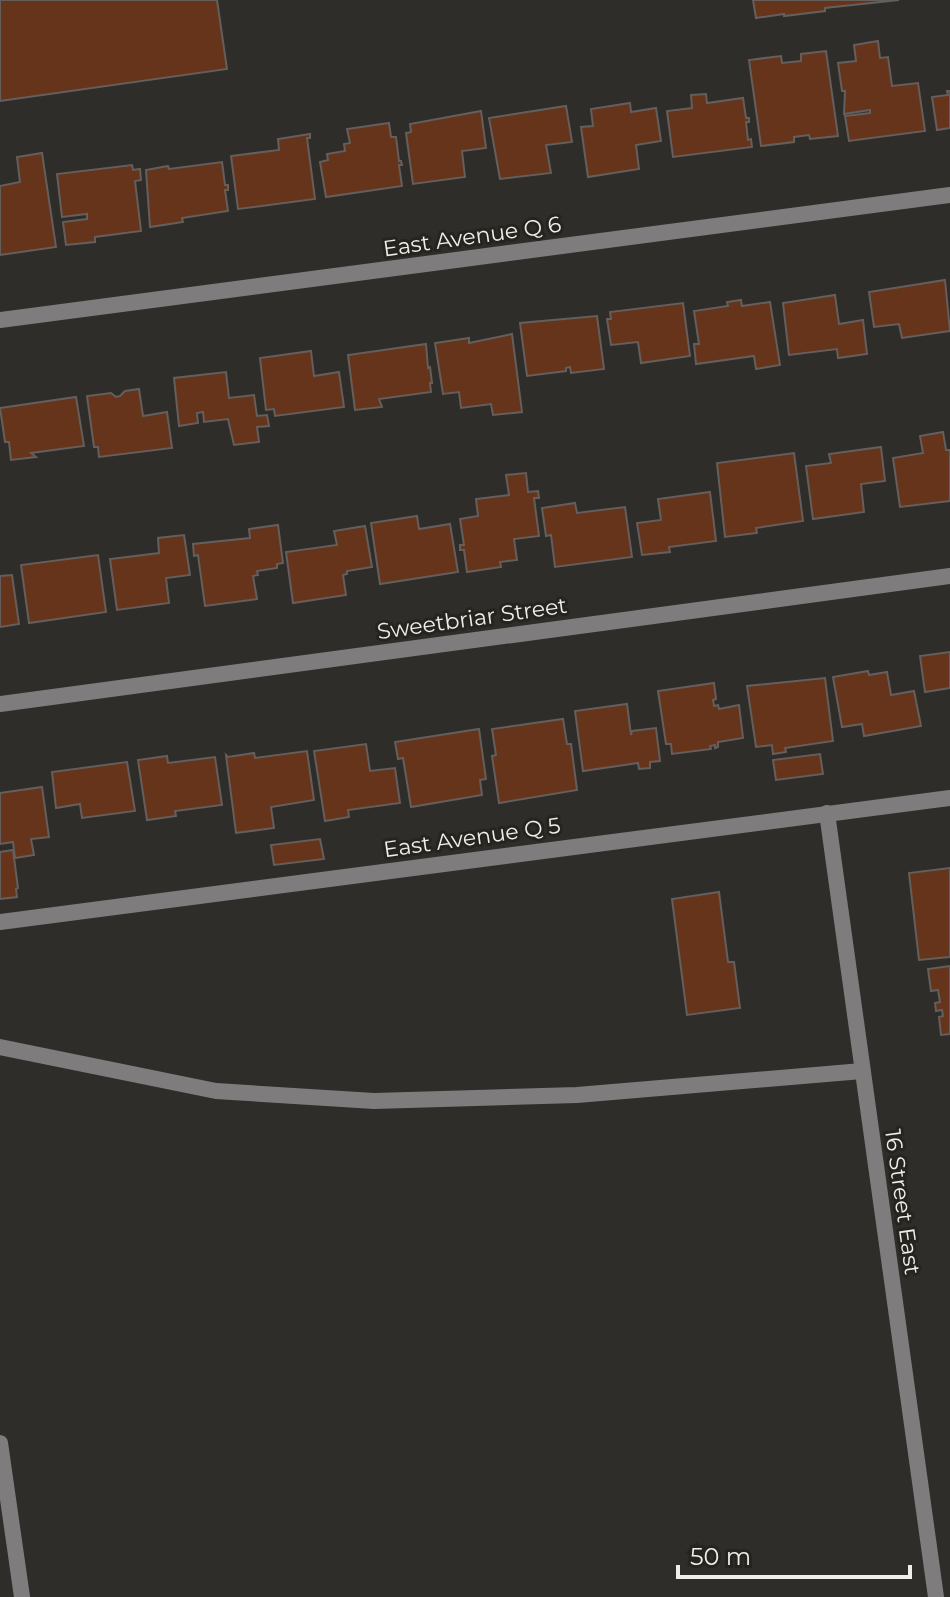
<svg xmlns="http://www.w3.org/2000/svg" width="950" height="1597" viewBox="0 0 950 1597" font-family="Montserrat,sans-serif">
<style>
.building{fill:#66341a;stroke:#645e5c;stroke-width:2}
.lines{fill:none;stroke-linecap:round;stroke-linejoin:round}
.lane{stroke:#7f7c7d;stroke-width:16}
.street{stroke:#7f7c7d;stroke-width:16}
.labels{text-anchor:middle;stroke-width:6;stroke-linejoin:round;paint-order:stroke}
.street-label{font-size:22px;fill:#eeeeeb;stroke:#25241f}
</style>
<rect width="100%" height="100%" fill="#2e2d29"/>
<!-- building -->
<g class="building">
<polygon points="0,0 217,0 227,69 0,101"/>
<polygon points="753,0 899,0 825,8 825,11 784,16 784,14 756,18"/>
<polygon points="878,41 880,58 888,57 892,86 918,83 925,131 849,141 845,116 870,113 870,110 844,114 845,91 842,91 838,63 856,61 854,45"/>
<polygon points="826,51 838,136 810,139 809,135 794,137 794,142 761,146 749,60 781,56 782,63 801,61 801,54"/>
<polygon points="947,91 950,91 950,128 937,130 932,97 948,95"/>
<polygon points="706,94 707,103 743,98 746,118 749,118 749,122 746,122 748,140 751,139 752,147 673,157 667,111 692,108 691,95"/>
<polygon points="630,103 631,112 656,108 661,141 636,145 639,169 588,177 581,127 593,126 591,109"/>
<polygon points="566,106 572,142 546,145 551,173 500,179 489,118"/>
<polygon points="481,111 486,148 462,151 465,177 413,184 406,133 411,132 410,124"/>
<polygon points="389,123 391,137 396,137 399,161 401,161 402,165 399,165 402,186 326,197 320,162 328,160 327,154 345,151 344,144 350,143 347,129"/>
<polygon points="310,134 310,138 307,138 315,199 238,209 231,156 279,150 278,139"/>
<polygon points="42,153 56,247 0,255 0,186 20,182 17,157"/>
<polygon points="222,162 225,185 228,185 228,190 225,190 228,211 182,218 183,222 150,227 146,170 168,166 169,169"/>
<polygon points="132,165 133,170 140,169 141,180 135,181 141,231 95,237 95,242 66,245 63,222 87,219 87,214 62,217 57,174"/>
<polygon points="945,280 950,331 902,338 899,324 874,327 869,292"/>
<polygon points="835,295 839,324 863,320 867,354 838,358 837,349 789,355 783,303"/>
<polygon points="741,300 742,306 770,302 780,365 756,369 754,356 696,364 694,344 699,344 694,311 728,306 727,302"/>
<polygon points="683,303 690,356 641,363 638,342 611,345 607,319 611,319 610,312"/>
<polygon points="597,316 604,369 571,373 570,367 566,368 566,371 527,376 520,323"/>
<polygon points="512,334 522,412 493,415 491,404 461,408 459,392 443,394 435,343 469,338 469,343"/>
<polygon points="426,344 428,368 430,367 432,383 430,383 431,392 379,399 382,407 355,410 348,355"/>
<polygon points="311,351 314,376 339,372 344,407 275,416 274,409 266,410 260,358"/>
<polygon points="226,372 229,398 254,395 257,416 267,415 269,426 257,427 259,442 234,445 228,419 204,422 203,412 197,413 198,423 179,426 174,378"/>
<polygon points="139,389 143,416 167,412 172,448 99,457 98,447 94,447 87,396 111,393 116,397 120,396 125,391"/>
<polygon points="76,397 84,446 31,453 36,457 11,460 9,442 5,442 0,408"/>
<polygon points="943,432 946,450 950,450 950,501 900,507 893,458 923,453 920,436"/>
<polygon points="881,447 885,481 861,484 864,512 813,519 806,466 831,463 829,454"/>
<polygon points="794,453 803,521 756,528 757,533 725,537 717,463"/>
<polygon points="526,473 528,492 538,491 539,498 534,498 539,536 514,539 517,560 500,562 501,567 467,572 464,550 460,550 460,545 464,545 460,519 478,516 476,499 509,495 506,475"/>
<polygon points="710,492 716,541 669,547 670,552 642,555 637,523 661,520 658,499"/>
<polygon points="575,503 577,513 625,507 632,557 555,567 551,535 546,536 542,508"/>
<polygon points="417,516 419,529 450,524 458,572 380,584 371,523"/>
<polygon points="278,525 283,563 277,564 277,568 257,571 258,575 253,576 257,599 205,606 198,555 194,556 193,544 250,538 249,529"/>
<polygon points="365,526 372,567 347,571 347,574 343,575 346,595 293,603 286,552 337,545 334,531"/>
<polygon points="184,535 190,575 166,578 169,603 117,610 110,559 159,553 158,538"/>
<polygon points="98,555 106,612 29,623 21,565"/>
<polygon points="12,575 19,624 0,627 0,576"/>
<polygon points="950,652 950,688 925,692 920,656"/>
<polygon points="868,671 869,675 887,672 891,695 914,691 921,726 864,736 862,724 842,727 833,677"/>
<polygon points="825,678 833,741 785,748 786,752 773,754 772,745 756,747 747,686"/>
<polygon points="714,683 716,699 713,700 714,706 718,705 719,709 739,705 743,738 718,742 718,747 715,748 715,745 710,746 711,749 672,754 671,744 666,744 658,691"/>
<polygon points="627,704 631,735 632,731 656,728 660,761 650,762 650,768 639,769 638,763 583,771 575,711"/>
<polygon points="563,719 567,744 571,744 577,790 499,803 492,756 496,755 492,729"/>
<polygon points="479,729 486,779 480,780 482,795 411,807 403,758 398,759 395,742"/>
<polygon points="366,744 370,771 395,768 400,803 348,810 349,817 325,821 314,751"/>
<polygon points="307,751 314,800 271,807 274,828 236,833 226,755 228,757 254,753 255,758"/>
<polygon points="820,754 823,774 776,780 773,760"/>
<polygon points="167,756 168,763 215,757 222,805 175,811 176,816 147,820 138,760"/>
<polygon points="127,762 135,811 82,818 80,804 56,808 52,772"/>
<polygon points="42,787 49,837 31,839 34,855 15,858 13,842 0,844 0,793"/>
<polygon points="320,839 324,859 274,865 271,845"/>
<polygon points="13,850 18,888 16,889 17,897 0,899 0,852"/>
<polygon points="950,868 950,957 919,960 909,873"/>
<polygon points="719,892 728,962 734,962 740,1008 687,1015 672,899"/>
<polygon points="950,966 950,1034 941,1035 939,1017 943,1016 942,1010 936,1011 935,1003 940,1002 938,990 931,991 928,969"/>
</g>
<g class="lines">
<!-- lane -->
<polyline class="lane" points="0,1047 216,1091 374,1101 577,1095 862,1071"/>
<!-- street -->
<g class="street">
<polyline points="0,320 950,195"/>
<polyline points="0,704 950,576"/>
<polyline points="827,813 936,1597"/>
<polyline points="0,922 950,798"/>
<polyline points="0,1443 22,1597"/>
</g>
</g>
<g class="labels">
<!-- street labels -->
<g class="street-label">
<text transform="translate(472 236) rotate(-8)" y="8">East Avenue Q 6</text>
<text transform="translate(472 618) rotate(-8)" y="8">Sweetbriar Street</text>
<text transform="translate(472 837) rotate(-8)" y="8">East Avenue Q 5</text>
<text transform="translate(903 1202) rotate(82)" y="8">16 Street East</text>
</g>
</g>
<!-- scale -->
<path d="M678 1565v12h232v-12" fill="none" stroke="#eeeeeb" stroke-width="4"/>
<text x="690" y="1565" font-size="24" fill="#eeeeeb" stroke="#25241f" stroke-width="6" paint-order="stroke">50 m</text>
</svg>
